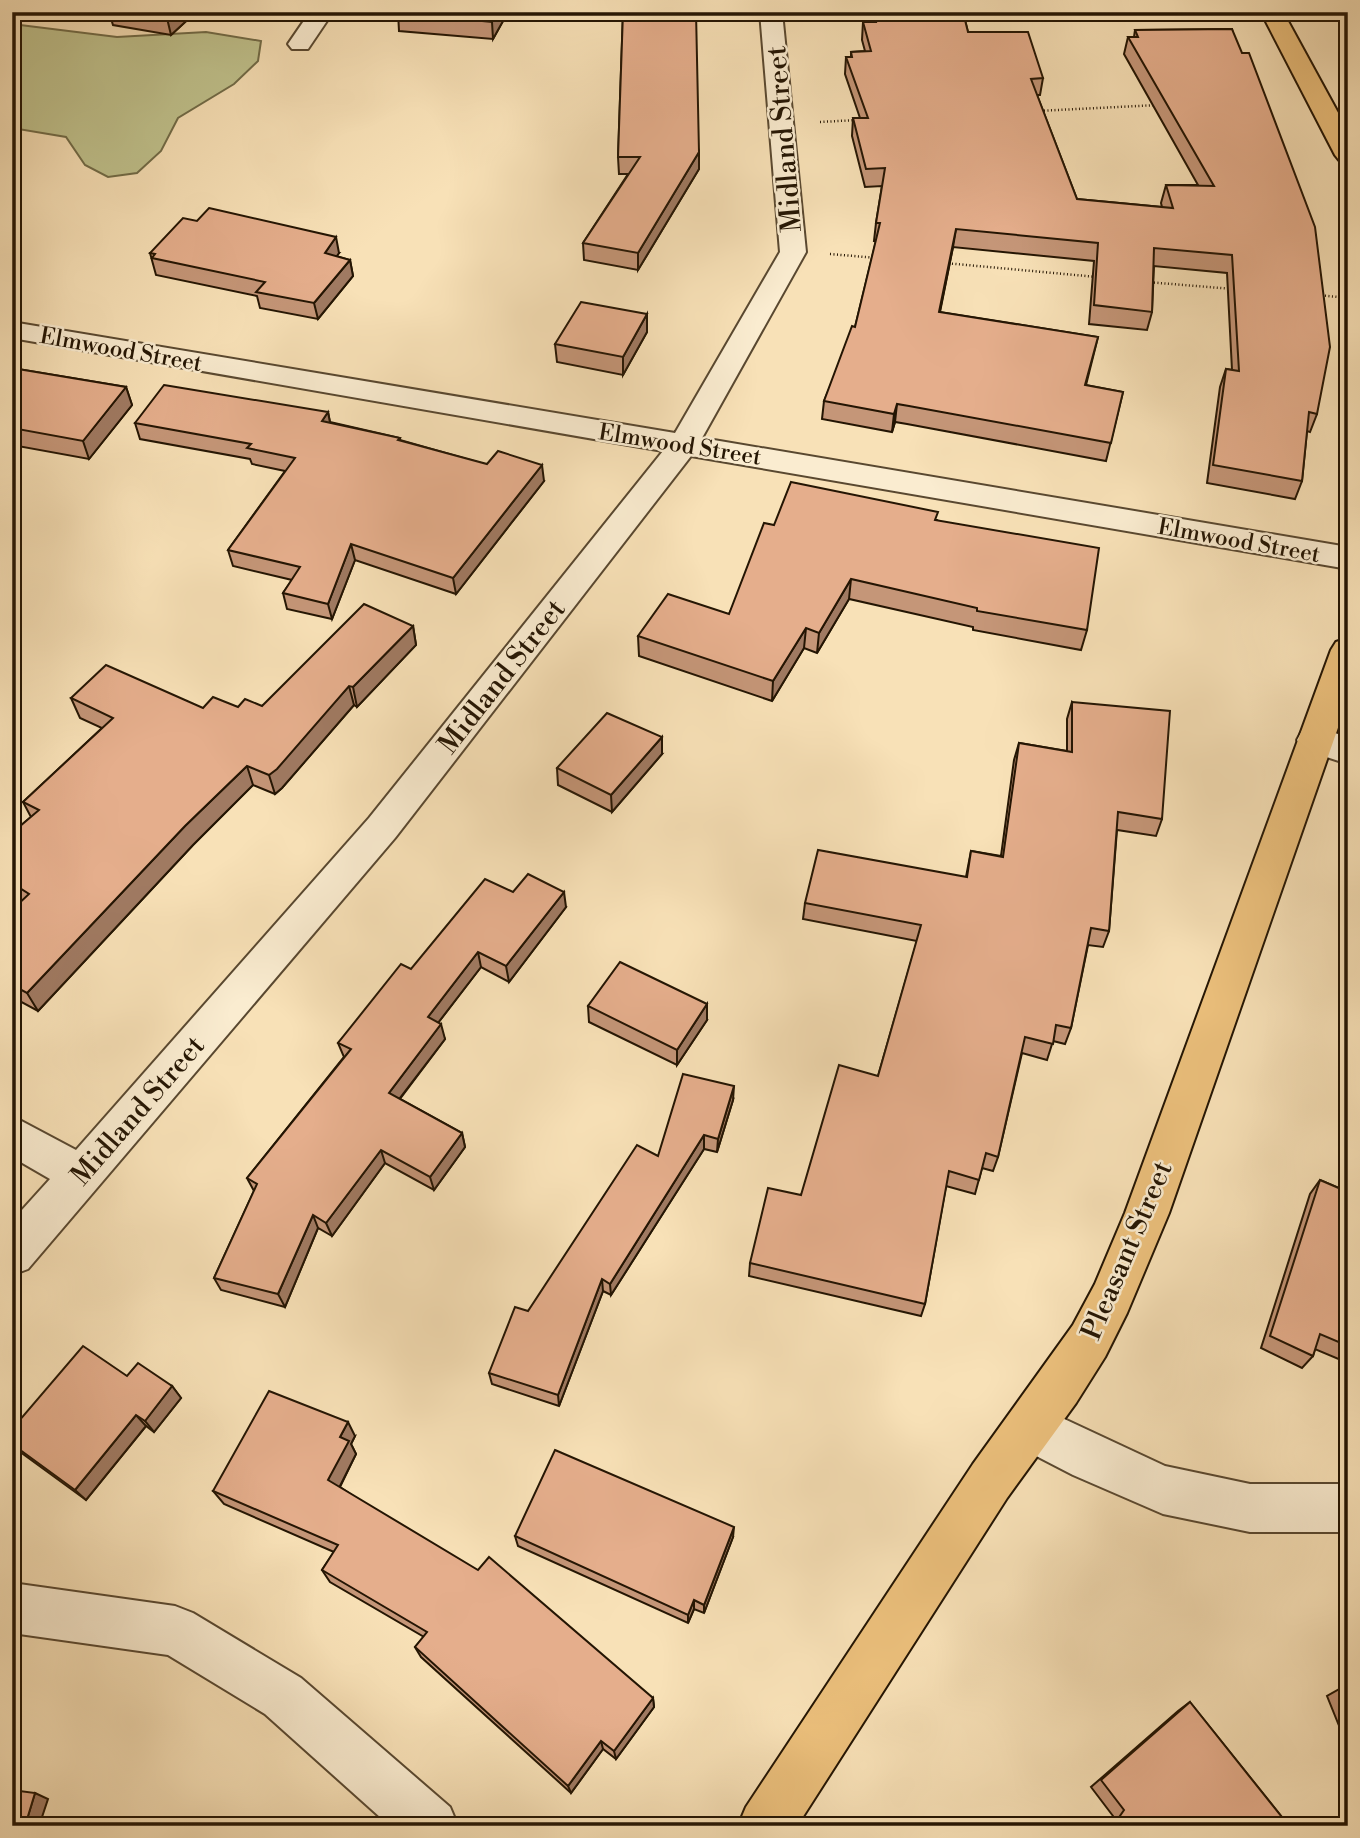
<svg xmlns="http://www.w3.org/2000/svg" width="1360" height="1838" viewBox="0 0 1360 1838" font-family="'Libre Bodoni',serif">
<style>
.green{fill:#c0c28d;stroke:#726c48;stroke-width:2}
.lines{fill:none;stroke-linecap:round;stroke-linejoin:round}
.minor-casing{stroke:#594830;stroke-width:4}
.major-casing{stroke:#241503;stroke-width:4}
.path{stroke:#241503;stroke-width:2.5;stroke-dasharray:1 2.5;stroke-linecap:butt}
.minor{fill:#faecd0;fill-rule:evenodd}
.major{fill:#ecc07c;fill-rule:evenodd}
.wall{fill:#c59678;stroke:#241503;stroke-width:2}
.shaded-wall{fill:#a07a62;stroke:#241503;stroke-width:2}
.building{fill:#e5ae8c;stroke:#241503;stroke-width:2}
.labels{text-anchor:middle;stroke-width:5;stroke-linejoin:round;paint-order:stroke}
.far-street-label{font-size:23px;fill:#241503;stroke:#faecd0}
.street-label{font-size:28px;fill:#241503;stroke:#faecd0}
</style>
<rect width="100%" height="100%" fill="#f8e1b7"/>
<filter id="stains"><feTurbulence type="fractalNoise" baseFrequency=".00286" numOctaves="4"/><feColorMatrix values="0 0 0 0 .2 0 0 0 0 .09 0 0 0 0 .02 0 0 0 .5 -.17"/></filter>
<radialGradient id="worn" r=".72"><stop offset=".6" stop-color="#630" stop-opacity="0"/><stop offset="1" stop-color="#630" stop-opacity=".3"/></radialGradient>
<!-- green -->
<polygon class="green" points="12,24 117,37 206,32 261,41 258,61 234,84 178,118 161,151 137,173 108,177 85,165 66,137 12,128"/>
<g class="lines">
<!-- minor casing -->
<g class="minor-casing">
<g id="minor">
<polygon points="310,12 333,12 308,49 292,49 288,44"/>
<polygon points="760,12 782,12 806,252 702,438 1348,547 1348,569 691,456 395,838 28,1269 12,1275 12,1221 50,1179 12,1157 12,1116 76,1150 369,818 663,451 12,338 12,322 675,433 780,252"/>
<polygon points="1315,727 1348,737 1348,764 1302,749 1297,740 1302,731"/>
<polygon points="1030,1403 1165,1466 1250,1484 1348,1484 1348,1532 1250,1532 1163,1514 1073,1475 1013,1444 1006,1427 1013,1410"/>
<polygon points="12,1583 175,1606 193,1613 301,1678 450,1807 458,1826 390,1826 265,1714 168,1655 12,1633"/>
</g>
</g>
<!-- major casing -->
<g class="major-casing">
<g id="major">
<polygon points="1261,12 1283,12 1348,131 1348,162 1339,160 1335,155"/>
<polygon points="1348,638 1348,699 1169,1213 1127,1313 1105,1357 1076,1403 1007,1498 797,1826 738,1826 746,1807 973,1464 1073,1325 1095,1284 1125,1213 1331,650 1336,642"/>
</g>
</g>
<!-- path -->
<g class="path">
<polyline points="1037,111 1158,105"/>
<polyline points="820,122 857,120"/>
<polyline points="830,254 877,258"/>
<polyline points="945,263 1097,277"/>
<polyline points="1147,282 1233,289"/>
<polyline points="1318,295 1348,298"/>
</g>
<!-- minor -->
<use href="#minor" class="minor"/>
<!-- major -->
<use href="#major" class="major"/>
</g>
<!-- wall -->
<g class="wall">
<polygon points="109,12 196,12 171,35 113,25"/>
<polygon points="398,12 508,12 493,39 399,31"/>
<polygon points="623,12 699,169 638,270 584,260 583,243 628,174 619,174 618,157"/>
<polygon points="870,12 963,12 968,32 1043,78 1040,95 1037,95 1077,199 1162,207 1161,203 1166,185 1198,185 1124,54 1128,37 1134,37 1135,30 1232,29 1317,414 1310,432 1307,431 1302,481 1295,499 1207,483 1220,387 1226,369 1232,370 1227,273 1154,266 1152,312 1147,330 1089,324 1094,261 953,247 940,312 1098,337 1086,385 1123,392 1106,461 907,424 895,422 892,432 822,419 824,401 855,327 876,241 874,241 876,223 882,186 865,187 852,136 853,118 860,118 845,74 846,57 851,57 851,52 865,51 862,40 863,22 871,22"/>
<polygon points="150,253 339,253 336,256 350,260 353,276 318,319 260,308 257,296 156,275"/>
<polygon points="647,314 647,332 623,375 557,362 555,344"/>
<polygon points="12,368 126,387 132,405 89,459 12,445"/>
<polygon points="328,412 330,422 400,438 400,440 544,481 456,594 355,560 332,619 287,609 283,593 292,580 233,566 228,550 285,471 252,464 250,459 140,439 135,423"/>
<polygon points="937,520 1087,630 1081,650 973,630 973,627 849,599 817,653 804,648 772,701 639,656 638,636 729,614 774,525"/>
<polygon points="413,626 416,645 357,707 354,705 282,788 275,794 253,785 193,845 38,1011 12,997 12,910 22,901 12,894 12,833 31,817 23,802 102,728 80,718 71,698 203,708 262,706"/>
<polygon points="1072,702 1162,819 1156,836 1117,830 1109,931 1103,947 1088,945 1071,1028 1065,1044 1053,1041 1047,1060 1022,1053 998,1157 993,1171 982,1168 975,1194 946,1186 925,1304 921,1316 749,1276 750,1263 801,1195 878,1076 917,941 803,919 805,903 966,877 971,851 1001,856 1014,760 1019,743 1067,751 1067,719"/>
<polygon points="662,754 612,812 558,785 557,768"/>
<polygon points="513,892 566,907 509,982 481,967 438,1023 445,1039 400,1099 462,1133 465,1147 434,1190 385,1163 332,1236 318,1228 285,1307 221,1290 214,1278 254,1191 247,1178 344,1057 338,1043 411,969"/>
<polygon points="588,1006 707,1020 677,1065 589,1022"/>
<polygon points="733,1100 717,1152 704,1149 611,1295 603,1291 559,1406 492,1384 489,1373 528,1311 658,1156"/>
<polygon points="1320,1180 1348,1192 1348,1363 1315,1349 1313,1356 1302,1368 1261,1348 1310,1194"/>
<polygon points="127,1376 172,1386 181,1398 154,1432 146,1426 86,1500 12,1446 12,1429"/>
<polygon points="355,1436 351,1444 356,1454 340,1487 653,1698 654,1707 616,1759 603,1749 571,1793 421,1657 415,1647 424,1637 330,1582 322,1570 334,1552 224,1504 213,1491"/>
<polygon points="515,1536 733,1537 704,1613 694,1609 688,1623 518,1546"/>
<polygon points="1348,1686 1348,1748 1327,1696 1343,1687"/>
<polygon points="1190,1702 1289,1826 1107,1826 1113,1816 1091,1787 1178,1711"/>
</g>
<!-- shaded-wall -->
<g class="shaded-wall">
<polygon points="174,12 196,12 171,35 167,18"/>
<polygon points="497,12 508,12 493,39 492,22"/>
<polygon points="699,152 699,169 638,270 638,253"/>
<polygon points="956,229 953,247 936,330 939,312"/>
<polygon points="336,237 339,253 328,269 325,253"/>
<polygon points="350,260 353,276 318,319 314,303"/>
<polygon points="647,314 647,332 623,375 623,357"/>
<polygon points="126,387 132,405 89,459 83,441"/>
<polygon points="897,404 895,422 892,432 894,414"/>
<polygon points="328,412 331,428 322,421"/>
<polygon points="542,465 544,481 456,594 453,578"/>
<polygon points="351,544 355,560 332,619 328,604"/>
<polygon points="851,579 849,599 817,653 819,633"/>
<polygon points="413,626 416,645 357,707 353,687"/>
<polygon points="806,628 804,648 772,701 773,681"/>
<polygon points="349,686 354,705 282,788 275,794 269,775"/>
<polygon points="662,737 662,754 612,812 611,795"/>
<polygon points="247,766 253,785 193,845 38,1011 27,993 185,826"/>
<polygon points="564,892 566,907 509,982 506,966"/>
<polygon points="478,952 481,967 431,1032 428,1017"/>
<polygon points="707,1004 707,1020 677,1065 677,1050"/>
<polygon points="441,1024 445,1039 393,1107 389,1093"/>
<polygon points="734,1086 733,1100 717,1152 718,1139"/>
<polygon points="462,1133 465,1147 434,1190 430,1177"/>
<polygon points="704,1135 704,1149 611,1295 610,1284"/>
<polygon points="381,1150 385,1163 332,1236 326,1223"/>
<polygon points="313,1215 318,1228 285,1307 278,1294"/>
<polygon points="602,1279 603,1291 559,1406 558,1395"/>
<polygon points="172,1386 181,1398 154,1432 145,1421"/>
<polygon points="136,1415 146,1426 86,1500 75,1490"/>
<polygon points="348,1422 355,1436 351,1444 356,1454 336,1494 328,1480 340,1437"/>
<polygon points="734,1527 733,1537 704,1613 704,1605"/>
<polygon points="694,1600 694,1609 688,1623 688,1615"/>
<polygon points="653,1698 654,1707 616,1759 614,1751"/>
<polygon points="601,1741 603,1749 571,1793 568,1786"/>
<polygon points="12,1768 18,1771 12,1788"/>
<polygon points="35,1793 48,1799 39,1826 25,1826"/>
</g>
<!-- building -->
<g class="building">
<polygon points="130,12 174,12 167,18"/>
<polygon points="398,12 497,12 492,22 397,13"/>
<polygon points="623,12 696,12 699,152 638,253 583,243 640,157 618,157"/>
<polygon points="874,12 963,12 968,32 1028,32 1043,78 1031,79 1077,199 1173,208 1166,185 1214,186 1128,37 1138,37 1135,30 1232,29 1242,53 1249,53 1315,227 1330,347 1317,414 1309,412 1302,481 1213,465 1226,369 1239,371 1232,255 1154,248 1152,312 1094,305 1098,243 956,229 939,312 1098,337 1085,385 1123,392 1111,443 909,406 897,404 894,414 824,401 852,326 855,327 880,223 876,223 885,168 866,169 853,118 868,118 846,57 852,57 851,52 871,51 863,22 876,22"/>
<polygon points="209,208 336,237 325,253 350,260 314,303 256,292 265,282 152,258 155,254 150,253 183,218 197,221"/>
<polygon points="581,302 647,314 623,357 555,344"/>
<polygon points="12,368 126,387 83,441 12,428"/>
<polygon points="164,385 328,412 322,421 400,438 398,440 487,464 498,451 542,465 453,578 351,544 328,604 283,593 300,567 228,550 295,458 247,448 251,444 135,423"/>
<polygon points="791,482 938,512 935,520 1099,548 1087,630 977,611 977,608 851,579 819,633 806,628 773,681 638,636 668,594 729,614 764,523 774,525"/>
<polygon points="364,604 413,626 353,687 349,686 277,769 269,775 247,766 185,826 27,993 12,985 12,910 29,894 12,883 12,833 39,810 23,802 113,718 71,698 106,665 203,708 213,697 238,707 245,699 262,706"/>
<polygon points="1072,702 1170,711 1162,819 1118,812 1109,931 1091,928 1071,1028 1056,1025 1053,1044 1025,1037 998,1157 986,1153 979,1180 949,1171 925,1304 750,1263 768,1188 801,1195 839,1065 878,1076 921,925 805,903 818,850 967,877 971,851 1003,857 1019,743 1072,752"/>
<polygon points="607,713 662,737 611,795 557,768"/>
<polygon points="528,874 564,892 506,966 478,952 428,1017 441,1024 389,1093 462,1133 430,1177 381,1150 326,1223 313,1215 278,1294 214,1278 257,1184 247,1178 351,1049 338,1043 401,964 411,969 485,879 513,892"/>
<polygon points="620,962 707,1004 677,1050 588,1006"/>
<polygon points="683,1074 734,1086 718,1139 704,1135 610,1284 602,1279 558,1395 489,1373 515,1307 528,1311 637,1145 658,1156"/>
<polygon points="1320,1180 1348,1192 1348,1346 1320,1334 1313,1356 1270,1336"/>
<polygon points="83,1346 127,1376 138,1363 172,1386 145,1421 136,1415 75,1490 12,1444 12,1429"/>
<polygon points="269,1391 348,1422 340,1437 349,1441 328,1480 478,1570 489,1557 653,1698 614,1751 601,1741 568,1786 415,1647 427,1632 322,1570 338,1545 213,1491"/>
<polygon points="555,1450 734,1527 704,1605 694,1600 688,1615 515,1536"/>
<polygon points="1348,1686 1348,1699 1343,1687"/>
<polygon points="1190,1702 1289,1826 1113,1826 1124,1810 1101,1780"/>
<polygon points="12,1790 35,1793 25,1826 12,1826"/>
</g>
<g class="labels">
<!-- far-street labels -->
<g class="far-street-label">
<text transform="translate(121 349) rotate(10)" y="8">Elmwood Street</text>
<text transform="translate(680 444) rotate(9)" y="8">Elmwood Street</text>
<text transform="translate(1239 540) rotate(10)" y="8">Elmwood Street</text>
</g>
<!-- street labels -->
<g class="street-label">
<text transform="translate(783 139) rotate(-95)" y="10">Midland Street</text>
<text transform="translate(501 676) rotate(-52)" y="10">Midland Street</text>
<text transform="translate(137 1110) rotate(-49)" y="10">Midland Street</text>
<text transform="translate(1126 1250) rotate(-67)" y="10">Pleasant Street</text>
</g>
</g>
<!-- margin -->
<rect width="1360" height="1838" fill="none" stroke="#f8e1b7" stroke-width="42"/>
<rect x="14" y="14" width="1332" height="1810" fill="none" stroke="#241503" stroke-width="3.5"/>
<rect x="21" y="21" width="1318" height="1796" fill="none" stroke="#241503" stroke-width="2"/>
<rect width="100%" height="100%" filter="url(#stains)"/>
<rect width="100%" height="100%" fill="url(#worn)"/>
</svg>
